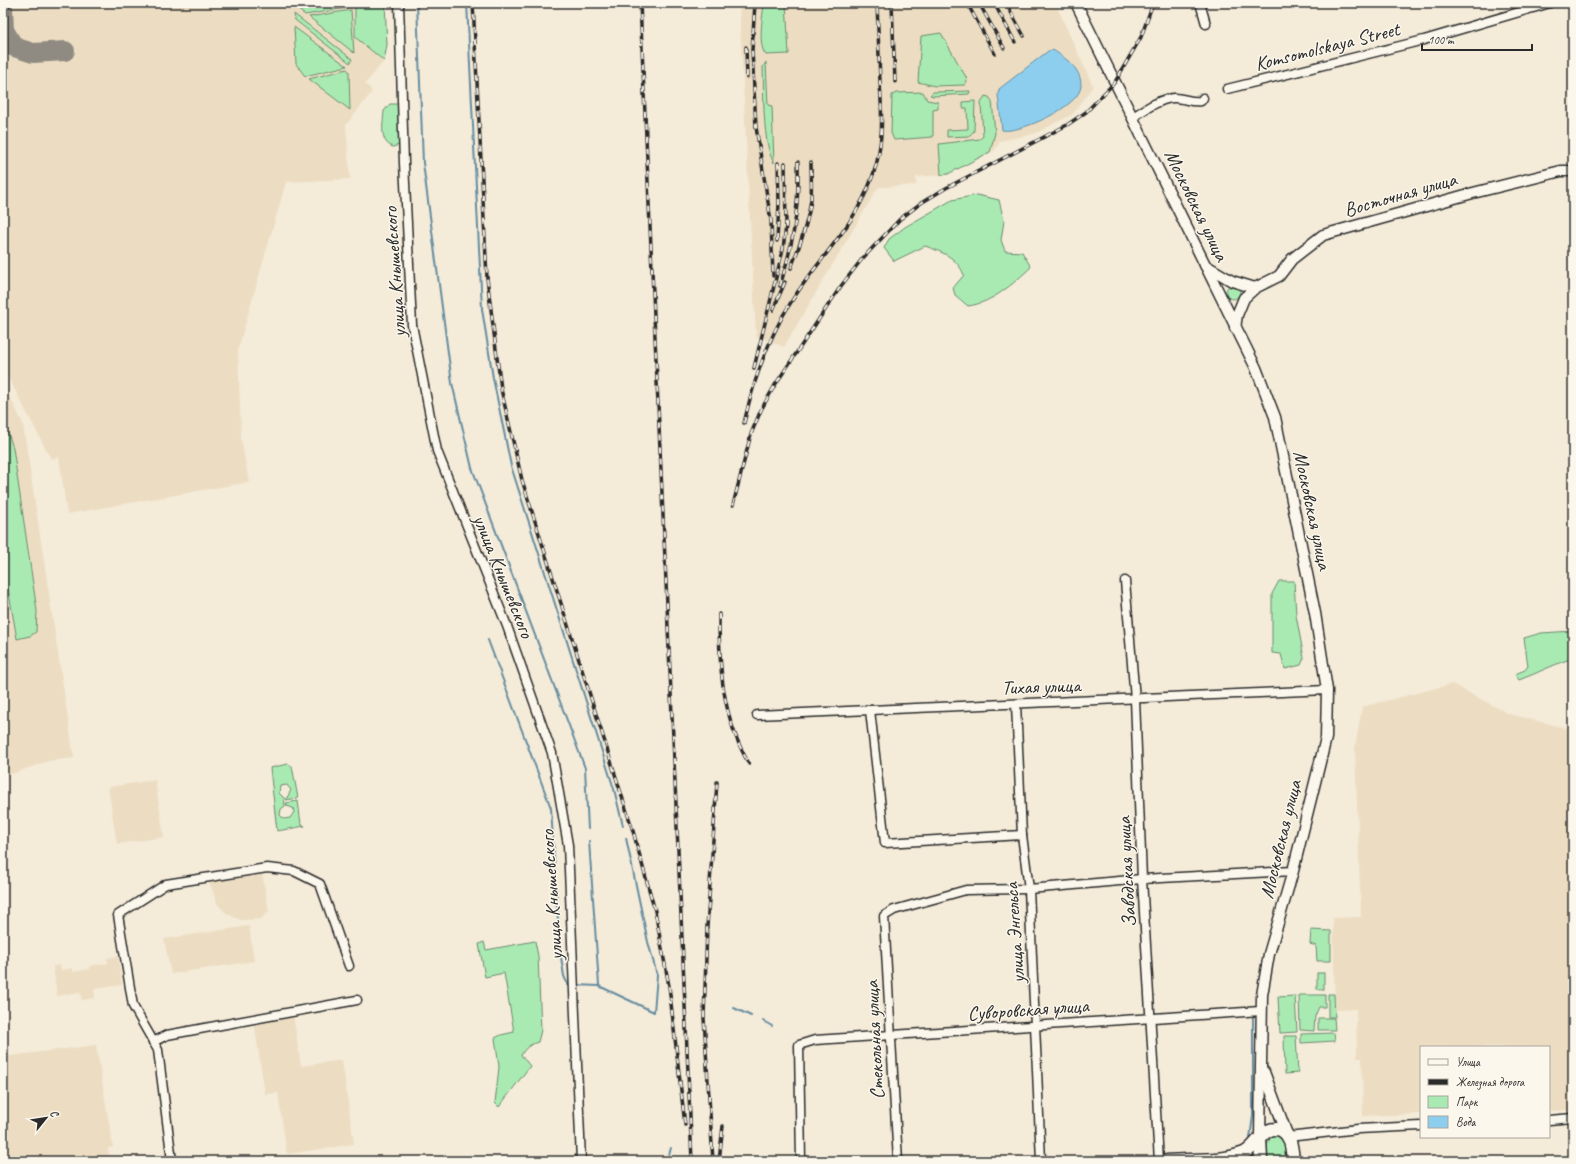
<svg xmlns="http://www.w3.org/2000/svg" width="1576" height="1164" viewBox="0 0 1576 1164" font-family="Caveat,sans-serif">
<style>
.built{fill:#ecddc2}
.green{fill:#a9eab2;stroke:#6a8a6e}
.water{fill:#8dceee;stroke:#668da0}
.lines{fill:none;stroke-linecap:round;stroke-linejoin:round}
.stream{stroke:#668da0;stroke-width:2}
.taxiway{stroke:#908b82;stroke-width:20}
.minor-casing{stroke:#2b2b2b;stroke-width:11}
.tertiary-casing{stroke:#2b2b2b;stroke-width:13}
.secondary-casing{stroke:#2b2b2b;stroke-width:15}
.minor{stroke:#fbf7ec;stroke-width:8}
.tertiary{stroke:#fbf7ec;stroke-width:10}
.secondary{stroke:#fbf7ec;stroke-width:12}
.rail-casing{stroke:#2b2b2b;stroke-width:3.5}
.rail{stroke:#fbf7ec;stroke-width:2;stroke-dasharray:6;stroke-linecap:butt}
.labels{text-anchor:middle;stroke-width:3;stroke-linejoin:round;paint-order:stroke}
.street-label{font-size:20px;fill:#2b2b2b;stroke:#fbf7ec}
</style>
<rect width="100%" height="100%" fill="#f4ebd9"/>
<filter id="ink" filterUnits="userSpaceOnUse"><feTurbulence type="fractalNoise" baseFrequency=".025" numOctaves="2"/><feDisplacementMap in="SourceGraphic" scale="8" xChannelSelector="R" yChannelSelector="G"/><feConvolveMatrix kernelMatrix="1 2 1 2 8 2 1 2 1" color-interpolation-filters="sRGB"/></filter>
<g filter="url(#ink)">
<!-- built -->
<g class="built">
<polygon points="3,3 385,3 387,45 384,61 365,84 370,88 372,92 346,125 350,179 286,182 238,349 241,439 249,482 67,514 59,457 51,459 3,367"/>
<polygon points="739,3 1055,3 1093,86 1073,114 1034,134 1000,141 995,150 948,174 916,177 916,185 881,187 877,189 784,347 756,336"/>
<polygon points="3,383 23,424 74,758 48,761 3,777"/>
<polygon points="1452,684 1509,714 1573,730 1573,1110 1549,1111 1549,1047 1421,1047 1421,1114 1363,1116 1362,1058 1357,1058 1356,1009 1335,1010 1333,918 1361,917 1355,748 1362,707"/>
<polygon points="155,780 164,837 117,844 108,787"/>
<polygon points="262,875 269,911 261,919 240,920 226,913 218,905 209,882"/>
<polygon points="249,926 254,961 171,974 164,939"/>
<polygon points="118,956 122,985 94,989 95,998 82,1000 80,992 57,996 53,966 60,965 61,970 73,968 73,972 90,969 90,966 108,963 107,958"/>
<polygon points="293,1015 301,1066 342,1060 354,1144 287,1154 278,1093 265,1094 254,1021"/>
<polygon points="96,1045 113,1147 108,1148 110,1161 3,1161 3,1057"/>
</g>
<!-- green -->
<g class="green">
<polygon points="293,3 352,3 352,7 305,15 293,6"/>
<polygon points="355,3 385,3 387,45 384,61 355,37"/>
<path d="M764,3h22l3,51 -23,1c-9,-9 -3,-40 -2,-52z"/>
<polygon points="351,10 354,53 309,17"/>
<polygon points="294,14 352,59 350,63 295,20"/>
<polygon points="294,27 347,66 305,76 296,64"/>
<polygon points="941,33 966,77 967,81 965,85 935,86 918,82 921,36"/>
<path d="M766,62l2,43 4,1 2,57c-12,-20 -10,-71 -11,-96z"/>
<polygon points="347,69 349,71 350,110 309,79"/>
<polygon points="970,91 969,94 933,96 930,95 933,92"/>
<polygon points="923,92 927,100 938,102 938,109 933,110 933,137 894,140 891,133 892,95 896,93"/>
<polygon points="985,96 989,97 992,101 995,133 990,152 948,174 941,175 939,144 980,139 983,136 981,103"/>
<polygon points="975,101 974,131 969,136 947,137 947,130 968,129 967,108 963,108 963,102"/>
<path d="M390,104h8l1,41 -6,2c-14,-5 -10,-23 -9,-36z"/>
<path d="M977,195l22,5 5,21 -3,19 4,11 17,1 9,15c-18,17 -39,36 -63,39l-13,-11 -2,-7 11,-13c-7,-18 -22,-23 -39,-29l-31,15 -10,-13 5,-9 16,-12 47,-27z"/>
<circle cx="1233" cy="292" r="7"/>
<polygon points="3,417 13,448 37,611 36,632 30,636 17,639 8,588 3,588"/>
<polygon points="1279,581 1294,581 1296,615 1304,658 1301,665 1285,669 1281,654 1272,653 1272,594"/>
<path d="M1573,631v27c-19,6 -35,15 -54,22l-4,-6 10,-4 3,-4 -4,-28 17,-5z"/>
<polygon points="288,764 292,766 298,798 286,800 291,790 287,785 280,786 279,793 284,798 285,806 281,809 280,815 284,819 290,818 294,812 293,808 287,806 286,803 298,801 301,824 305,826 277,831 270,768"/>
<polygon points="1311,930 1331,931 1331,961 1317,961 1316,946 1310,944"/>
<path d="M535,941l3,15 3,74 -3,12c-9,3 -12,5 -17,13l9,11 -31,41 -4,-4 4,-36 -4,-29 6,-3 13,-3 -10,-59 -19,4 -6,-33 5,-2 2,8z"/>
<rect x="1317" y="973" width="7" height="16"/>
<polygon points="1328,994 1334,994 1335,1017 1328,1017"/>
<polygon points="1299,995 1325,995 1325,1007 1319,1007 1315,1016 1314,1031 1300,1030"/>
<polygon points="1295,996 1297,1032 1280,1033 1278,997"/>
<polygon points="1318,1018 1334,1018 1335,1030 1318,1030"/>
<polygon points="1334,1033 1335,1041 1301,1043 1301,1034"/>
<polygon points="1284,1036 1296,1036 1298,1073 1285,1074"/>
<polygon points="1272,1135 1281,1136 1286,1143 1287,1161 1268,1161 1267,1145"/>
</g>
<!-- water -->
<path class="water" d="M1053,50c12,8 28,18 28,35 1,21 -62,49 -79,45l-4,-35 1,-6 49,-38z"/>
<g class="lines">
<!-- stream -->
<g class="stream">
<polyline points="417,3 423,163 452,383 472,468 585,768 588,829"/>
<polyline points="467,3 482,309 493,378 511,466 614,789 623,826"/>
<polyline points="488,640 551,808 560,951 564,976 568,985 571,985"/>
<polyline points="589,841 599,985"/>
<polyline points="575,985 599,986 654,1012 657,975 648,942 626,838"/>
<polyline points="734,1008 751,1016"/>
<polyline points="763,1021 772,1026"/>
<polyline points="1250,1138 1253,1116 1253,1013"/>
<polyline points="667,1161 671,1148"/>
</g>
<!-- taxiway -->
<polyline class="taxiway" points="3,8 4,30 14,47 33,53 65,51"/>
<!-- minor casing -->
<g class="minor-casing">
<g id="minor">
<polyline points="399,3 404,163 412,325 437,451 507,626 552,753 568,845 581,1161"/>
<polyline points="1200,3 1206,24"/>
<polyline points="1227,89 1424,40 1550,3"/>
<path d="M1133,117c11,-7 26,-18 40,-19 9,-1 18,5 28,3l2,-3"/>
<polyline points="1125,581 1135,699 1142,879 1159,1161"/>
<polyline points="1016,704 1022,835 1029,889 1041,1161"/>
<polyline points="870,710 885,843 1022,835"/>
<polyline points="757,715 1327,690"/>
<polyline points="153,1042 167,1035 357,1000"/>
<polyline points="1549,1120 1573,1118"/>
<polyline points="1288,1137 1358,1129 1421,1126"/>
<polyline points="172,1161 158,1050 133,1006 118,915 166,884 267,868 294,871 320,884 349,966"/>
<polyline points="801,1161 799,1045 815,1040 1261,1011"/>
<polyline points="898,1161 884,916 894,910 966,890 1029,889 1142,879 1293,871"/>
</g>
</g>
<!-- tertiary casing -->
<g class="tertiary-casing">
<g id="tertiary">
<polyline points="1076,3 1256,368 1275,417 1315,613 1327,690 1326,738 1293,871 1269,954 1262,995 1260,1138"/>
<polyline points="1205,265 1232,281 1255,288"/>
<polyline points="1235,328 1237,315 1244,298 1255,288 1279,276 1292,259 1323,235 1469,194 1561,171 1573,171"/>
<polyline points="1264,1072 1288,1137"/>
</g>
</g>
<!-- secondary casing -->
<g class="secondary-casing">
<g id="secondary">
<polyline points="1260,1138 1261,1161"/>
<path d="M1167,1161c25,-2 54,1 77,-8 12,-5 18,-25 32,-24 15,1 16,20 17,32"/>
</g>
</g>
<!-- minor -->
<use href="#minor" class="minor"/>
<!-- tertiary -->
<use href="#tertiary" class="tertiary"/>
<!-- secondary -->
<use href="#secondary" class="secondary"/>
<!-- rail casing -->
<g class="rail-casing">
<g id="rail">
<polyline points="473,3 487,278 501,389 522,480 633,831 655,911 669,986 685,1125"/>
<polyline points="640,3 692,1161"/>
<polyline points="755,3 752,50 756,127 771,221 773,276"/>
<polyline points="892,3 895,82"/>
<polyline points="967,3 995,54"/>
<polyline points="979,3 1004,48"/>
<polyline points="994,3 1015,42"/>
<polyline points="1006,3 1024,36"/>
<polyline points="746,47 747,77"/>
<polyline points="777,241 779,203 778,163"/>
<path d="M791,268c9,-23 17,-45 20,-69 1,-12 0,-25 0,-37"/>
<path d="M780,286c14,-46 19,-76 18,-124"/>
<polyline points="773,310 785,282"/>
<polyline points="754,368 783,249 786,226 785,163"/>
<path d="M744,423c10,-44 24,-86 49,-124 27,-42 63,-74 80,-124 11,-30 9,-62 7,-93 -1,-26 -2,-53 -3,-79"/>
<polyline points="733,505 751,434 761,410 775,385 841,286 862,259 900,219 921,203 946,188 1067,125 1086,112 1115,82 1141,37 1153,3"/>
<path d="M719,614c0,53 3,103 30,150"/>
<polyline points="713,1161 704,1018 707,927 717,782"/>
<polyline points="719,1161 723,1126"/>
</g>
</g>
<!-- rail -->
<use href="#rail" class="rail"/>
</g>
</g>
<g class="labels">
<!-- street labels -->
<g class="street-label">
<text transform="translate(1327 46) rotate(-14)" y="7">Komsomolskaya Street</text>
<text transform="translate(1400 194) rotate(-16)" y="7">Восточная улица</text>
<text transform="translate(1197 205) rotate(64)" y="7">Московская улица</text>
<text transform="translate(394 272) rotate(-94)" y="7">улица Кнышевского</text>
<text transform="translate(1313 510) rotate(78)" y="7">Московская улица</text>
<text transform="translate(504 576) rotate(68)" y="7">улица Кнышевского</text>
<text transform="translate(1041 686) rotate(-2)" y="7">Тихая улица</text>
<text transform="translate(1280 839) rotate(-76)" y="7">Московская улица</text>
<text transform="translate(1126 872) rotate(-93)" y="7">Заводская улица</text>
<text transform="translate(551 895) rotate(-94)" y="7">улица Кнышевского</text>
<text transform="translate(1014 933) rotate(-94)" y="7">улица Энгельса</text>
<text transform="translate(1028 1009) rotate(-4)" y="7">Суворовская улица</text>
<text transform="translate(874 1040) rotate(-93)" y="7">Стекольная улица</text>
</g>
</g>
<!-- margin -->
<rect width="1576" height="1164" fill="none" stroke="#fbf7ec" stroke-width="16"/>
<rect x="8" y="8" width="1560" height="1148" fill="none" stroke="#2b2b2b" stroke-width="1.5" filter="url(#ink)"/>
<!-- legend -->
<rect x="1420" y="1046" width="130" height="92" fill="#fbf7ec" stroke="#a8a59f"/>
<rect x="1428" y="1059" width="20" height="6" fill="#fbf7ec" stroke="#a8a59f"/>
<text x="1456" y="1066" font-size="12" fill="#2b2b2b">Улица</text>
<rect x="1428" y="1079" width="20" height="6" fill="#2b2b2b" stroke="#a8a59f"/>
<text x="1456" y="1086" font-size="12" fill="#2b2b2b">Железная дорога</text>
<rect x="1428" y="1096" width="20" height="12" fill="#a9eab2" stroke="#a8a59f"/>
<text x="1456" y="1106" font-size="12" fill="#2b2b2b">Парк</text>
<rect x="1428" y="1116" width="20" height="12" fill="#8dceee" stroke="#a8a59f"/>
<text x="1456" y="1126" font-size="12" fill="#2b2b2b">Вода</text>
<!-- north arrow -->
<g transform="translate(46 1118) rotate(60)" stroke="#fbf7ec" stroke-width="3" paint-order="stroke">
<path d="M0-3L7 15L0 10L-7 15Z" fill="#2b2b2b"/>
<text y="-6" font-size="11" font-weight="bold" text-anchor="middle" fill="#2b2b2b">С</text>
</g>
<!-- scale -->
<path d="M1422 44v6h110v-6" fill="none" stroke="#2b2b2b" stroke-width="2"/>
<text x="1428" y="44" font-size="12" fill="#2b2b2b" stroke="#fbf7ec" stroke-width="3" paint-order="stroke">100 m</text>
</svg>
